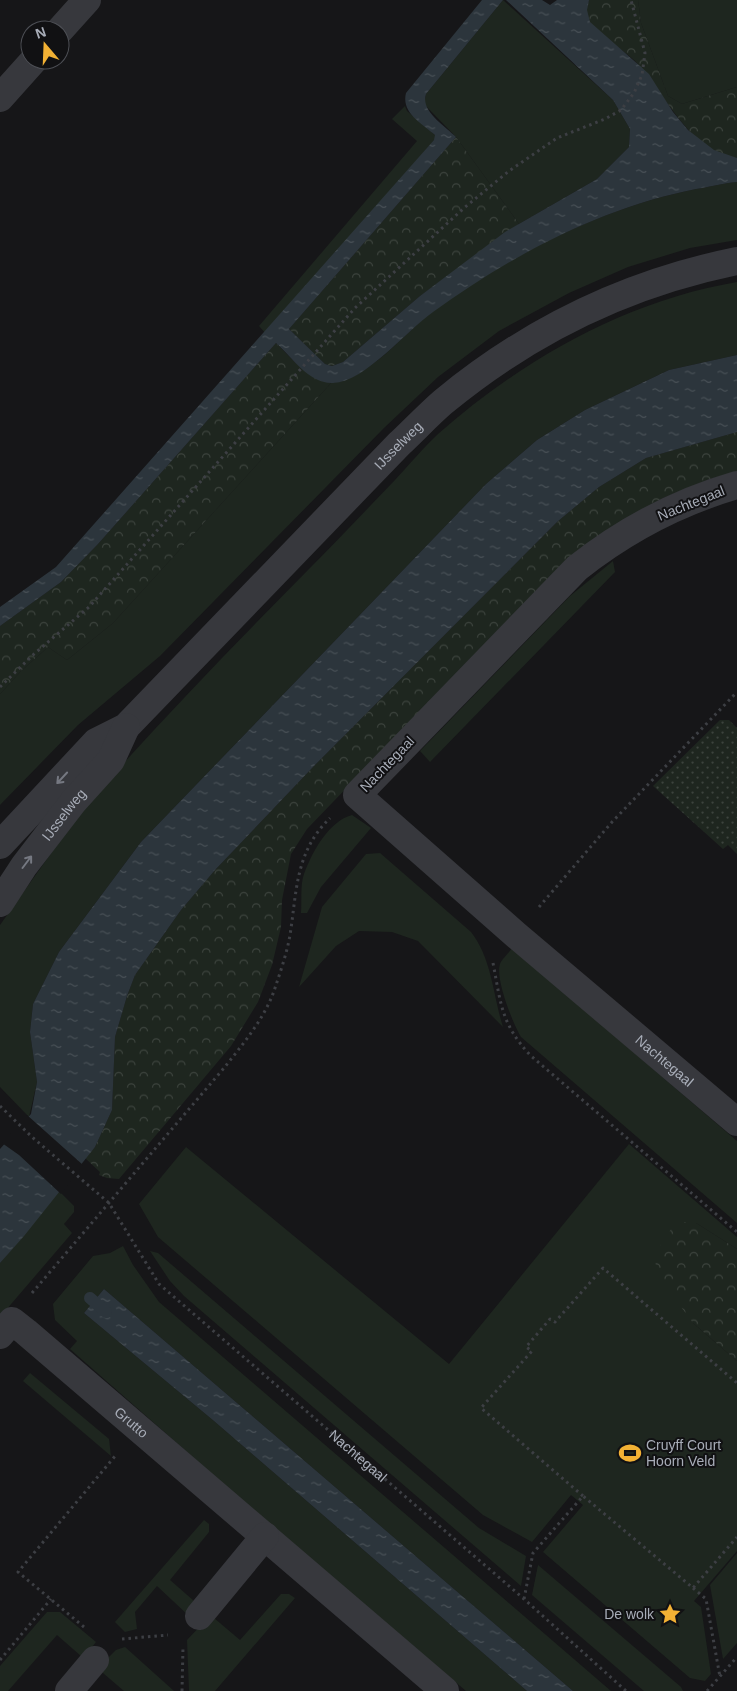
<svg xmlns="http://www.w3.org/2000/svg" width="737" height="1691" viewBox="0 0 737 1691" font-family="Arial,sans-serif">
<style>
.green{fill:#1e261f}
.forest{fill:url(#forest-crowns)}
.park{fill:url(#park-dots)}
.water{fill:url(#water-ripples)}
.pier{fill:#161618}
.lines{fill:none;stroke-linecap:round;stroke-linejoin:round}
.stream{stroke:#2c353c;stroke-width:12}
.path{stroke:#3d3f44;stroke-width:3;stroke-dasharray:2.5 4;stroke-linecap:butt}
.minor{stroke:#37383d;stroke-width:28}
.oneway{stroke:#757881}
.labels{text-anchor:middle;stroke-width:4;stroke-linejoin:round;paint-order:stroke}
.street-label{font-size:14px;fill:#a8adb8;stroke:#111113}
.poi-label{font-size:14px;fill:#a8adb8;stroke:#111113;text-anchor:start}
</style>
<defs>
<pattern id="forest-crowns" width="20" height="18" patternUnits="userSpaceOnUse" patternTransform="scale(1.25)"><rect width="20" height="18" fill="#1e261f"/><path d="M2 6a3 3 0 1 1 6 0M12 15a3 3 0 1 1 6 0" fill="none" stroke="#3c433d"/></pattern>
<pattern id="park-dots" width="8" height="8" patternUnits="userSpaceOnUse" patternTransform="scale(1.25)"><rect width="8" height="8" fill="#1e261f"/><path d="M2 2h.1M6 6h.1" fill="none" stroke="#3c433d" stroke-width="1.8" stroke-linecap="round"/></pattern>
<pattern id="water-ripples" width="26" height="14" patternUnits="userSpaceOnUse" patternTransform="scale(1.25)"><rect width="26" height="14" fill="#2c353c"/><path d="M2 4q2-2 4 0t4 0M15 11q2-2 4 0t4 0" fill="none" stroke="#485056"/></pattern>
</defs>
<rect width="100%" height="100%" fill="#161618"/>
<!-- green -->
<g class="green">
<polygon points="503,0 613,100 630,129 629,147 597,179 519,224 456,137 424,104 426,94"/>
<polygon points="638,0 737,0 737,87 682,104 668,96 641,23"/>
<polygon points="405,106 407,111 435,135 435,139 267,335 259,326 417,141 392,119"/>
<path d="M737,182v58l-47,8 -62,19 -59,26 -70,38 -61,46 -54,51 -224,228 -82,69 -78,80v-111l21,-23 27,-24 19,13 46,-37 218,-240c38,-4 71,-48 101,-71 77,-57 169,-104 264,-123 13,-2 27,-6 41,-7z"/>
<path d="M737,282v73l-68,15 -84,40 -48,30 -51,44 -345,358 -82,110 -26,52 -3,28 7,50 -8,35 -29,-30v-162l52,-73 9,-18c79,-92 162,-178 247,-264 30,-30 58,-60 87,-90 14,-15 28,-32 43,-46 84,-74 187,-133 299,-152z"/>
<polygon points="613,561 615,572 430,762 420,751 570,596"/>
<path d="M352,815l19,13 -50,59 -14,26h-6c1,-12 -1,-28 3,-39 8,-22 25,-53 48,-59z"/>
<path d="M380,853l91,79c21,27 22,63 32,95l-85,-86 -26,-9 -33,-1 -23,15 -37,41 23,-80 44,-53z"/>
<path d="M512,948l225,193v82l-216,-186c-8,-13 -26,-58 -21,-73 2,-5 9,-11 12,-16z"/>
<polygon points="629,1144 737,1237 737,1249 696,1223 693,1323 737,1361 737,1551 694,1601 701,1607 711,1674 705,1681 690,1678 543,1552 583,1505 571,1495 532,1542 483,1515 158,1237 139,1204 186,1147 449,1364"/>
<polygon points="59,1191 74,1206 74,1212 64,1224 72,1233 0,1317 0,1263"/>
<polygon points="123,1246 133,1265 159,1302 611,1691 573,1691 104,1289 84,1313 214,1421 527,1691 466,1691 262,1518 70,1349 77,1341 55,1320 53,1304 93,1256 110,1253"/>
<polygon points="150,1251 158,1253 465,1516 479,1528 526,1556 521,1586 184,1296 170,1281"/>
<polygon points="30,1373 109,1439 111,1456 23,1381"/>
<polygon points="204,1520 209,1524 209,1532 170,1580 194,1601 194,1609 188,1615 157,1586 135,1612 137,1629 125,1632 115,1622"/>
<polygon points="737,1553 737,1643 723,1659 710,1585"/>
<polygon points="538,1565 681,1687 683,1691 644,1691 532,1595"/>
<polygon points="281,1594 289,1594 295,1598 215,1691 189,1691 187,1640 206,1620 214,1618 240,1640"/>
<polygon points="47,1612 60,1612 96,1642 88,1652 81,1656 57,1635 8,1691 0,1691 0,1666"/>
<polygon points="125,1647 174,1691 124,1691 103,1673 101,1665 116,1650"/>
</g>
<!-- forest -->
<g class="forest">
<path d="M589,0h49l3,23 27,73 14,8 55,-17v71c-45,-2 -75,-70 -103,-98 -13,-12 -35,-24 -44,-38 -4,-6 -4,-16 -1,-22z"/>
<polygon points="456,137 519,224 420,296 343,362 332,366 325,364 289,329"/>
<path d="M276,343c16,16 32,36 55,40l-218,240 -46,37 -19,-13 -27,24 -21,23v-68l61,-44 37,-38z"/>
<polygon points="737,432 737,472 710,479 663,498 619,523 458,672 307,829 291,854 282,900 281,927 272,965 258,1002 231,1046 119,1179 107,1178 99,1175 100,1172 85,1158 95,1147 112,1110 115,1037 127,996 135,975 181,910 215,870 314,766 557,522 599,487 646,458"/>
<polygon points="684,1222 696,1223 737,1249 737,1361 693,1323 657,1275 655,1258 662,1242 674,1225"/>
</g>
<!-- park -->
<polygon class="park" points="720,720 729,720 737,728 737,854 728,845 723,849 653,786"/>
<!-- water -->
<g class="water">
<path d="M482,0h21l-77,94c-6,17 19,32 30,43l-167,192 36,35 7,2 11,-4 77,-66 85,-64 92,-53 32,-32 1,-18 -17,-29 -107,-100h36l8,5 7,-5h32l-2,10 3,12 59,52 24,38 15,18 26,20 23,8v24c-14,1 -28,5 -41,7 -96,19 -184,66 -263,123 -27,19 -68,70 -100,71 -24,1 -41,-26 -57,-40l-178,201 -37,38 -61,44v-19l56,-40 378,-427 1,-5c-13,-12 -34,-22 -29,-42z"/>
<polygon points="737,355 737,432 646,458 599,487 557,522 314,766 215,870 181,910 135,975 127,996 115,1037 112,1110 95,1147 24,1236 0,1263 0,1149 31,1114 37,1082 30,1032 33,1004 59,952 141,842 486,484 537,440 585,410 669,370"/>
<polygon points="104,1289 573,1691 527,1691 214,1421 84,1313"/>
</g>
<!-- pier -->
<polygon class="pier" points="27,1115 83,1165 61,1194 19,1155 2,1143"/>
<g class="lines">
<!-- stream -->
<polyline class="stream" points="90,1298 106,1312"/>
<!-- path -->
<g class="path">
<polyline points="0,687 34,654 89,607 355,308 464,208 509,171 557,138 605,119 621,110 634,93 642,75 645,53 631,0"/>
<polyline points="539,907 612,822 737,692"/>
<path d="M493,963c8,41 8,61 38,93l206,176"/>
<path id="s1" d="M0,1106l32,31 77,66 50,81 365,315 102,92"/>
<path d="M32,1293l192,-225c19,-24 40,-49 50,-77 6,-18 13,-38 16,-56 7,-44 5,-83 40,-117"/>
<polyline points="583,1496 481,1408 532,1351 526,1347 550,1319 555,1322 603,1268 737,1383"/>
<polyline points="693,1588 706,1599 720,1677"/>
<polyline points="524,1599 533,1553 583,1496 693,1588 737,1537"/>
<polyline points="84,1627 18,1572 116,1455"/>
<polyline points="122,1639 168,1635"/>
<polyline points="0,1660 51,1599"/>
<polyline points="182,1691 183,1647"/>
<polyline points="707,1691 737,1657"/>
</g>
<!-- minor -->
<g class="minor">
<polyline points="60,30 87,0"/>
<polyline points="0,98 34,60"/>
<path id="s2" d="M737,485c-59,17 -112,45 -160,83l-220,227 159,140 221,187"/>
<path id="s3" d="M0,845l96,-103 30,-15 273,-283c15,-14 29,-29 44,-42 86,-71 185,-119 294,-141"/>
<path id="s4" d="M0,903l24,-37 50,-65 37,-41 15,-33"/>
<path id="s5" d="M0,1335l12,-14 14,11 419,359"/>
<polyline points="199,1616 265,1536"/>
<polyline points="69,1691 95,1660"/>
</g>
</g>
<!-- one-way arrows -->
<defs><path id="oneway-shaft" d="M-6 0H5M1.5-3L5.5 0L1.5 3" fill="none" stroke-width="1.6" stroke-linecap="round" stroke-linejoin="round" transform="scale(1.25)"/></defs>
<g class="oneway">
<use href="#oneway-shaft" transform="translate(62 778) rotate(133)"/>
<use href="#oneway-shaft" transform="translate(27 862) rotate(-53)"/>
</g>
<!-- icons -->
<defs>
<g id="stadium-bare" transform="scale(1.725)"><path d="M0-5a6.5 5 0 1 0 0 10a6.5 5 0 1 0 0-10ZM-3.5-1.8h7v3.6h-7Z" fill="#f2b134" stroke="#111113" stroke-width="2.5" paint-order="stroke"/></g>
<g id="sight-bare" transform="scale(1.725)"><path d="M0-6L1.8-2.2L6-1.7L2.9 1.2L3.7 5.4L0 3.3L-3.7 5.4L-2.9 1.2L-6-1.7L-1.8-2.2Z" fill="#f2b134" stroke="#111113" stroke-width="2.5" paint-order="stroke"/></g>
</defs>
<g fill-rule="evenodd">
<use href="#stadium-bare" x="630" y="1453"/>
<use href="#sight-bare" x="670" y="1614"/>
</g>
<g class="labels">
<!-- street labels -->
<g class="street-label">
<text dy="5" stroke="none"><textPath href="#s3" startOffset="566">IJsselweg</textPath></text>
<text transform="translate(691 503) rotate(-22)" y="5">Nachtegaal</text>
<text transform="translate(387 764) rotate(-46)" y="5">Nachtegaal</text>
<text dy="5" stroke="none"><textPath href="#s4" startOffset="109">IJsselweg</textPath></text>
<text dy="5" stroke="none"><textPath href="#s2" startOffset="904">Nachtegaal</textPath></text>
<text dy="5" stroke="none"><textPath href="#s5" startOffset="175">Grutto</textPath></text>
<text dy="5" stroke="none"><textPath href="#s1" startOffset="504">Nachtegaal</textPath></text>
</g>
<!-- poi labels -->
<g class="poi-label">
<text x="646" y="1450">Cruyff Court<tspan x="646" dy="16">Hoorn Veld</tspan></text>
<text x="654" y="1619" text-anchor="end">De wolk</text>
</g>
</g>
<!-- north arrow -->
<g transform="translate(45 45) rotate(341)"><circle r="24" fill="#111113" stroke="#4d4f55"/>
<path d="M0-4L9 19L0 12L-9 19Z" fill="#f2b134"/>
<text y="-8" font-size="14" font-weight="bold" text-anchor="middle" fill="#a8adb8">N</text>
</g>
</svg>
